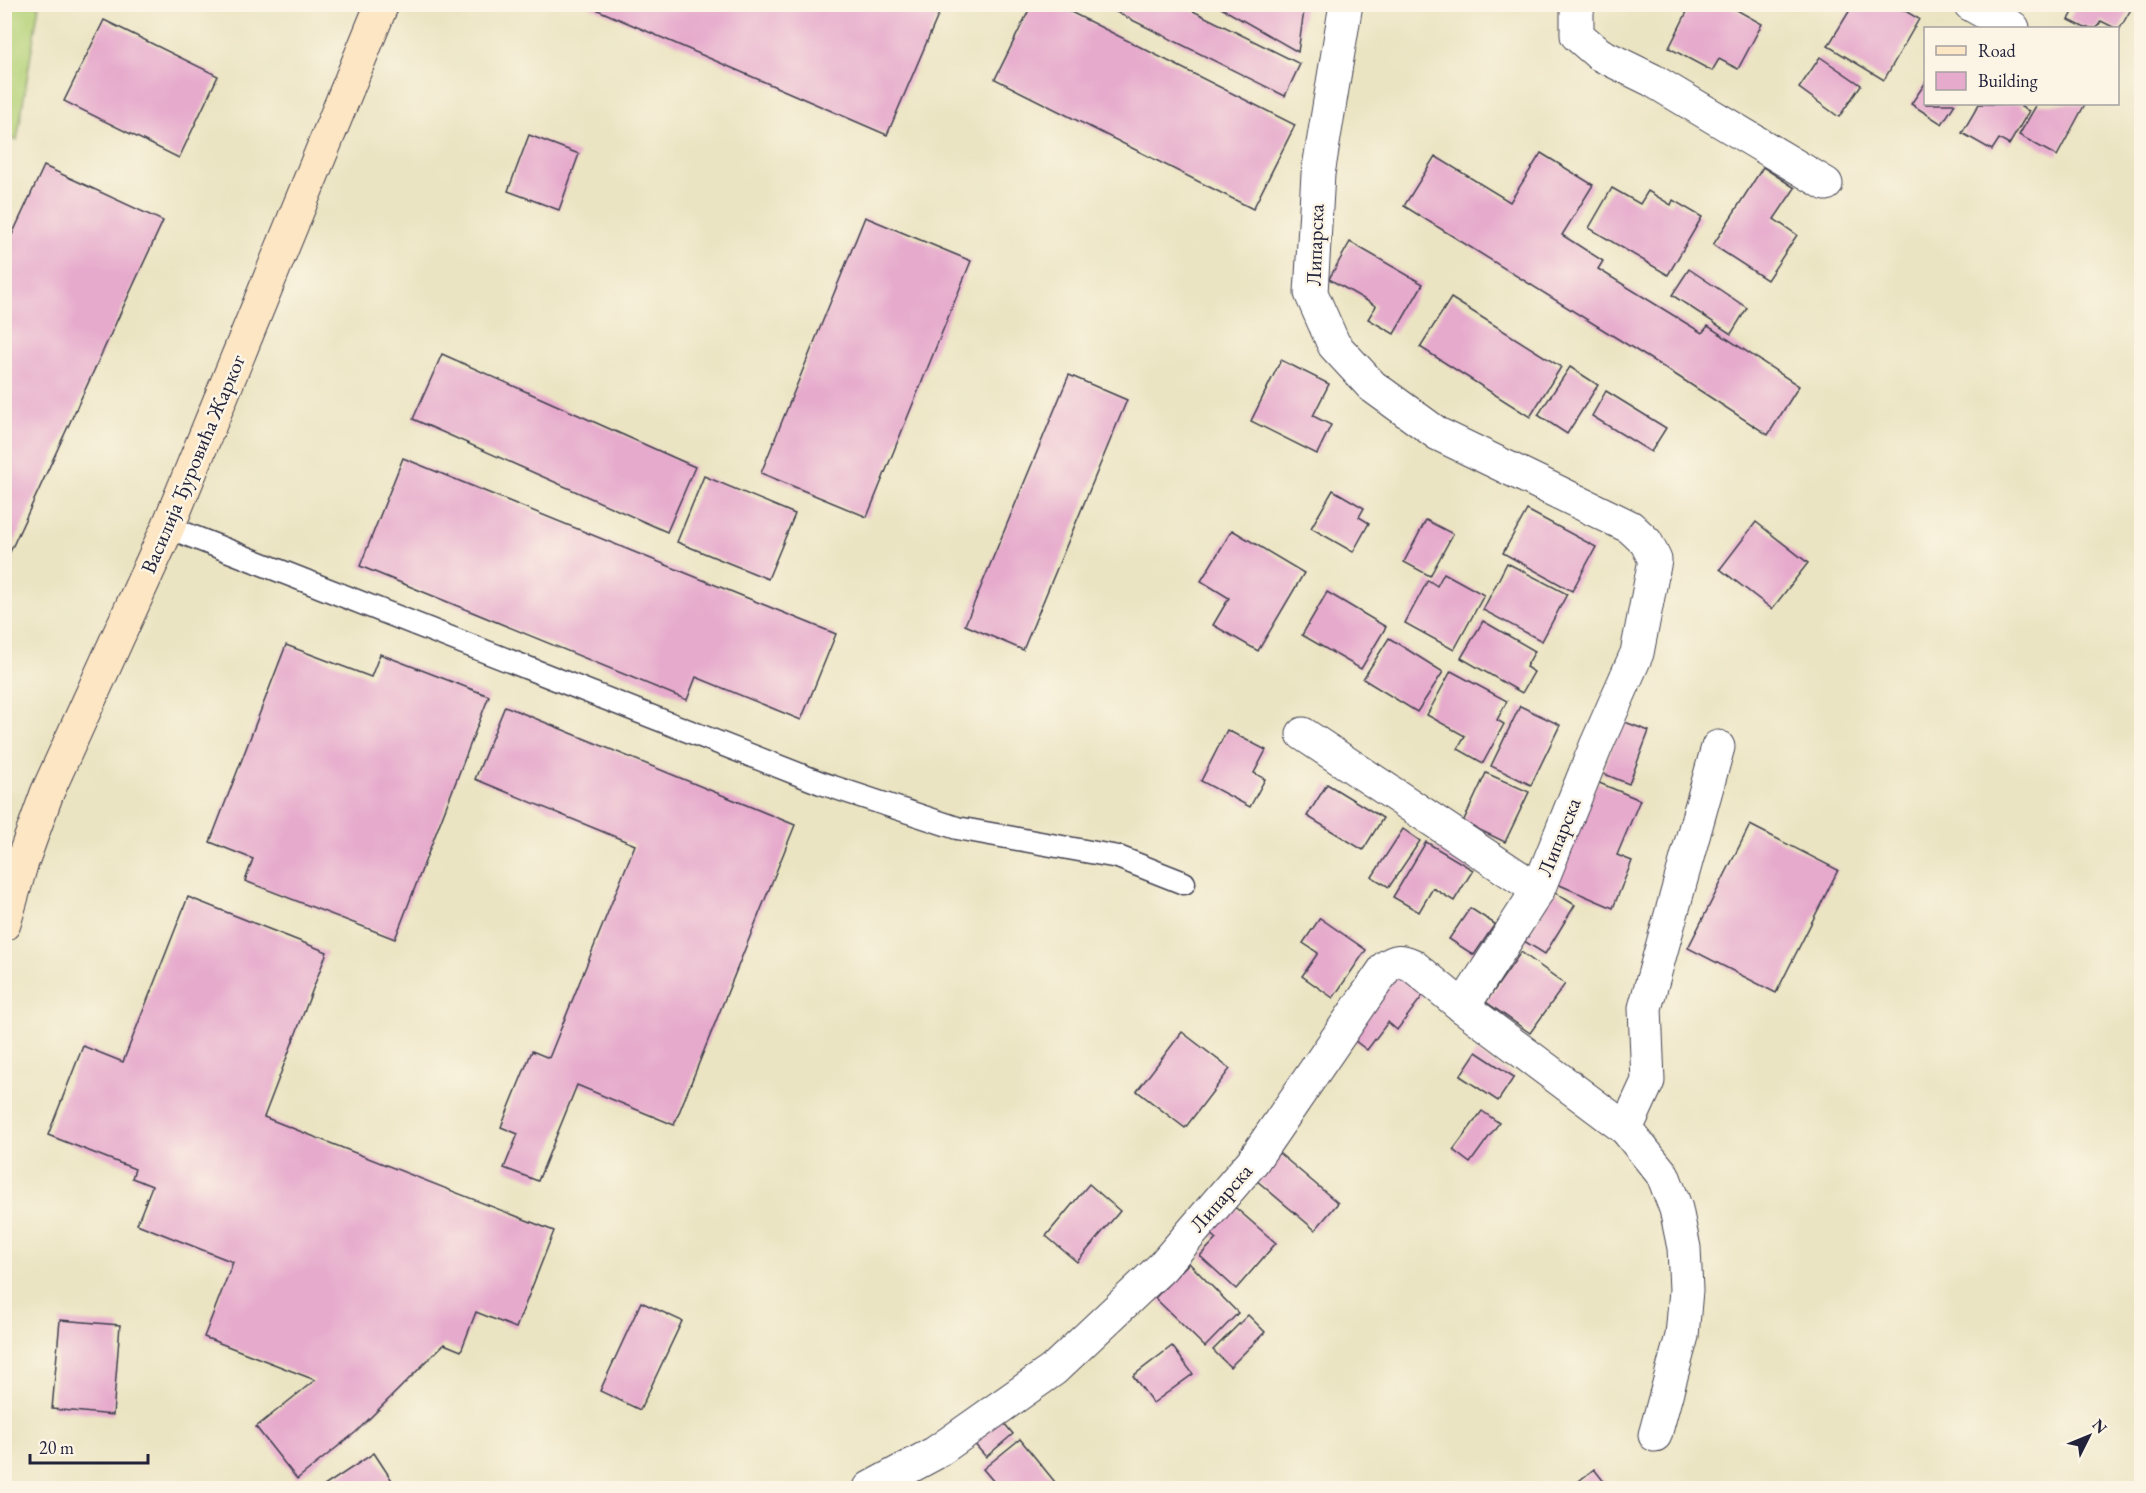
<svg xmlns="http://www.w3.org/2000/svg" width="2146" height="1493" viewBox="0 0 2146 1493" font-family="'EB Garamond',serif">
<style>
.green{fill:#b4d177;stroke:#6b7a59;stroke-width:1.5}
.building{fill:#e6aacc}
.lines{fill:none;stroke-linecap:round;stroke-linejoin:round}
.service-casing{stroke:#403f4f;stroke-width:25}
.minor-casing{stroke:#403f4f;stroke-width:35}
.secondary-casing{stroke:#403f4f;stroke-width:35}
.service{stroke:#fff;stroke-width:22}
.minor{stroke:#fff;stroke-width:33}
.secondary{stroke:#fce6c4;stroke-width:33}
.labels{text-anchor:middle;stroke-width:5;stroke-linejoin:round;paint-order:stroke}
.street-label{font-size:21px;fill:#22223b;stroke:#fcf5e5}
</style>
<rect width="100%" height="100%" fill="#fcf5e5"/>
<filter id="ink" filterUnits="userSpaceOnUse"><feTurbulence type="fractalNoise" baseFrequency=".0167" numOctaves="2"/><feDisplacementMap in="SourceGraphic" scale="12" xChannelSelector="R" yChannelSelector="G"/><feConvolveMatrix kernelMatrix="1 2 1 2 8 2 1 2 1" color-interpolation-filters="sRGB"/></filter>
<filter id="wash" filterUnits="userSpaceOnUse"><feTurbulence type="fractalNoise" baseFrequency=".008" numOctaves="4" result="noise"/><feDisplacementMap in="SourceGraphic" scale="24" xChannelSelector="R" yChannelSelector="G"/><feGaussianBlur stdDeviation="1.35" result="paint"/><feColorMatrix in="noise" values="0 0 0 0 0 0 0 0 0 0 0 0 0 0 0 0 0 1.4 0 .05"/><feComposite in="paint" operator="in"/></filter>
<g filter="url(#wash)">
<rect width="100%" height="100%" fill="#ebe4c2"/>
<!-- green -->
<polygon class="green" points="4,5 39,5 17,140 5,138"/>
<g id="blocks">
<!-- building -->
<g class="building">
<polygon points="584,4 943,4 887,135"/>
<polygon points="1032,4 1055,4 1295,125 1253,209 995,79"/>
<polygon points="1100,4 1179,4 1300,64 1285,96"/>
<polygon points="1214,4 1305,4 1298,52"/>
<polygon points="1691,4 1726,4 1762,24 1738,69 1719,59 1712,71 1669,48"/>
<polygon points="2077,4 2134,4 2119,30 2101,21 2097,28 2085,28 2069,20"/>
<polygon points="1853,5 1895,5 1919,19 1884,80 1828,46"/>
<polygon points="104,20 218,76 179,158 64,101"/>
<polygon points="1820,57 1861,85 1839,117 1799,88"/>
<polygon points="1926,82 1926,104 1955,104 1942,124 1911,104"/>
<polygon points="1979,104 2023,104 2021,107 2029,111 2009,145 1999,139 1992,150 1962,133"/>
<polygon points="2037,104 2085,104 2057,156 2019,135"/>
<polygon points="529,135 579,154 559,210 508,191"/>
<polygon points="1541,153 1593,185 1562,235 1603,261 1598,269 1702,333 1708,326 1799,386 1768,435 1676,375 1404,206 1435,156 1510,202"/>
<polygon points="44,166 163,221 5,563 5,250"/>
<polygon points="1763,167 1795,188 1774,219 1797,235 1767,280 1713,245"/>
<polygon points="1612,188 1640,204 1648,191 1671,205 1673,200 1702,217 1668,275 1589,228"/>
<polygon points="865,217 971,261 867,517 761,473"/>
<polygon points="1350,242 1423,284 1394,334 1368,319 1376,306 1329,279"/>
<polygon points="1689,269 1747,308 1731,334 1672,295"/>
<polygon points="1451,298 1561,367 1530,417 1420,347"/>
<polygon points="442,354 695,467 667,532 413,419"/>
<polygon points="1281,360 1329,384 1313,416 1331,425 1317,454 1251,421"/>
<polygon points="1570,367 1598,385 1567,434 1538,415"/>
<polygon points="1069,375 1127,400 1023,650 965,625"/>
<polygon points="1606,391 1666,428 1651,452 1592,416"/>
<polygon points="403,458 836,634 801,720 696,677 687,700 360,566"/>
<polygon points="704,476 795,514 768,579 677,542"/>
<polygon points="1333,490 1364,508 1359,517 1369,523 1353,552 1311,528"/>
<polygon points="1527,510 1596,547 1572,591 1503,553"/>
<polygon points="1426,520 1453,534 1430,576 1404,562"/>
<polygon points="1756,522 1808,563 1772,609 1720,569"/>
<polygon points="1232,530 1304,573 1258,651 1213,625 1229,598 1201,581"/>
<polygon points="1507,563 1567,594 1542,641 1483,610"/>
<polygon points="1444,573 1484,595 1454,650 1405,623 1428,580 1437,586"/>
<polygon points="1327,592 1386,627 1361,669 1302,635"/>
<polygon points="1483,621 1535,651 1526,667 1534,672 1522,693 1461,658"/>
<polygon points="1389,638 1443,672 1417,712 1363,679"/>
<polygon points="286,645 371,677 380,654 489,696 395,939 245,881 253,859 210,842"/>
<polygon points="1451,671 1507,701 1497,720 1504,724 1483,763 1458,749 1465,736 1427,715"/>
<polygon points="505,706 795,825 674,1125 577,1085 538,1181 504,1168 518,1134 501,1127 532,1051 549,1058 635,845 475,779"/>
<polygon points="1520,706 1560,725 1531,785 1491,766"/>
<polygon points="1622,721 1649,731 1629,784 1602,773"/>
<polygon points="1227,730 1266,750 1254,773 1265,779 1250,807 1201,781"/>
<polygon points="1486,773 1529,792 1505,842 1463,822"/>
<polygon points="1597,782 1640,800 1617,855 1632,861 1613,908 1555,883"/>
<polygon points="1327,784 1383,818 1363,850 1307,816"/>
<polygon points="1750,825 1838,870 1776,993 1688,948"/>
<polygon points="1403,829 1420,841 1389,887 1372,877"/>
<polygon points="1426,842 1473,870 1454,901 1433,888 1419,912 1393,897"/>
<polygon points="1554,892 1575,905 1545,954 1524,941"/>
<polygon points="188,897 327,952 264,1117 554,1231 516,1328 476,1312 461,1351 444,1344 356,1432 297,1479 256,1427 315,1380 204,1337 233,1262 137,1224 152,1186 132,1178 135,1169 48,1135 83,1046 123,1062"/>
<polygon points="1470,908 1495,924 1474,955 1449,939"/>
<polygon points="1320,918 1366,950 1333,998 1302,976 1318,953 1303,943"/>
<polygon points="1521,952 1565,984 1530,1033 1486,1002"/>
<polygon points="1397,974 1424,994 1397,1030 1388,1022 1367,1050 1350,1037"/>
<polygon points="1182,1032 1230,1069 1185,1128 1137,1091"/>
<polygon points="1476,1052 1514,1077 1498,1101 1460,1076"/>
<polygon points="1482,1111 1499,1123 1470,1163 1453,1150"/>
<polygon points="1279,1153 1338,1203 1315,1230 1256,1180"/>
<polygon points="1089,1184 1120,1211 1077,1262 1046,1236"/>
<polygon points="1229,1202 1276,1243 1236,1289 1200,1256 1216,1239 1205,1229"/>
<polygon points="1189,1263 1238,1313 1205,1347 1155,1298"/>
<polygon points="641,1302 682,1321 640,1410 600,1391"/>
<polygon points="1248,1315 1265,1332 1230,1367 1213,1350"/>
<polygon points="60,1320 120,1325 113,1415 52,1409"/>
<polygon points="1172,1346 1193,1374 1153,1403 1133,1376"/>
<polygon points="1000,1418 1013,1434 986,1457 972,1441"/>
<polygon points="1020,1439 1059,1487 1057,1488 999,1488 983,1469"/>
<polygon points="374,1453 397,1488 321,1488"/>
<polygon points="1594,1469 1609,1488 1570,1488"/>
</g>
</g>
</g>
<g filter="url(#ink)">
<use href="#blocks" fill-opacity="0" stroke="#403f4f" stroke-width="1.5"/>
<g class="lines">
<!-- service casing -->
<g class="service-casing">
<polyline id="service" points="168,527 821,783 957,828 1118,857 1184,883"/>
</g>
<!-- minor casing -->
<g class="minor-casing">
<g id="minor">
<polyline points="1579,4 1577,11 1577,35 1599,54 1652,80 1826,184"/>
<polyline points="1970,4 2013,28"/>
<polyline points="1303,734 1538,890"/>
<polyline points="1463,1007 1626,1129 1663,1175 1676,1209 1684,1248 1686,1290 1682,1336 1655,1435"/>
<polyline points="1626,1129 1648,1081 1645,1008 1718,747"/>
<path d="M870,1488l65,-35 118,-83 109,-103 91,-106 133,-194c10,-7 15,-7 26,-2l51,42 75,-117 58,-144 41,-93 18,-93 -9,-18 -16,-15 -192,-93 -66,-48 -38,-41 -23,-52 7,-119 28,-170"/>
</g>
</g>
<!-- secondary casing -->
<g class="secondary-casing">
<polyline id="secondary" points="4,924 21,865 47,793 168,527 382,4"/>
</g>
<!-- service -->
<use href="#service" class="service"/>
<!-- minor -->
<use href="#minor" class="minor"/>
<!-- secondary -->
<use href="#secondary" class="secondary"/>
</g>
</g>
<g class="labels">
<!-- street labels -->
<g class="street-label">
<text transform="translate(1315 245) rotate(-88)" y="7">Липарска</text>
<text transform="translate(193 464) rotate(-67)" y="7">Василија Ђуровића Жарког</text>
<text transform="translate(1559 837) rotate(-68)" y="7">Липарска</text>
<text transform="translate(1221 1198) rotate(-49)" y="7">Липарска</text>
</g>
</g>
<!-- margin -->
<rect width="2146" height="1493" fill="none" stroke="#fcf5e5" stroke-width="24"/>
<!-- legend -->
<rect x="1924" y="27" width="195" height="78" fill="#fcf5e5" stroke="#a5a1a1" stroke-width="1.5"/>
<rect x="1936" y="46" width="30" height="9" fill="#fce6c4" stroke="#a5a1a1" stroke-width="1.5"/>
<text x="1978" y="57" font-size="18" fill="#22223b">Road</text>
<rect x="1936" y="72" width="30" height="18" fill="#e6aacc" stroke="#a5a1a1" stroke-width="1.5"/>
<text x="1978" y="87" font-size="18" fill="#22223b">Building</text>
<!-- north arrow -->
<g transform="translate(2089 1436) rotate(47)" stroke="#fcf5e5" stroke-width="4.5" paint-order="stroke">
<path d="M0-4.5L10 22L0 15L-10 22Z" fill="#22223b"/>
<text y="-9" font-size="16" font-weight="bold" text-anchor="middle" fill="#22223b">N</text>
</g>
<!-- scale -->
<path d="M30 1454v9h118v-9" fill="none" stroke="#22223b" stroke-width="3"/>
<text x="39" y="1454" font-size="18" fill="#22223b" stroke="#fcf5e5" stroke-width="4.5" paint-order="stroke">20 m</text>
</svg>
